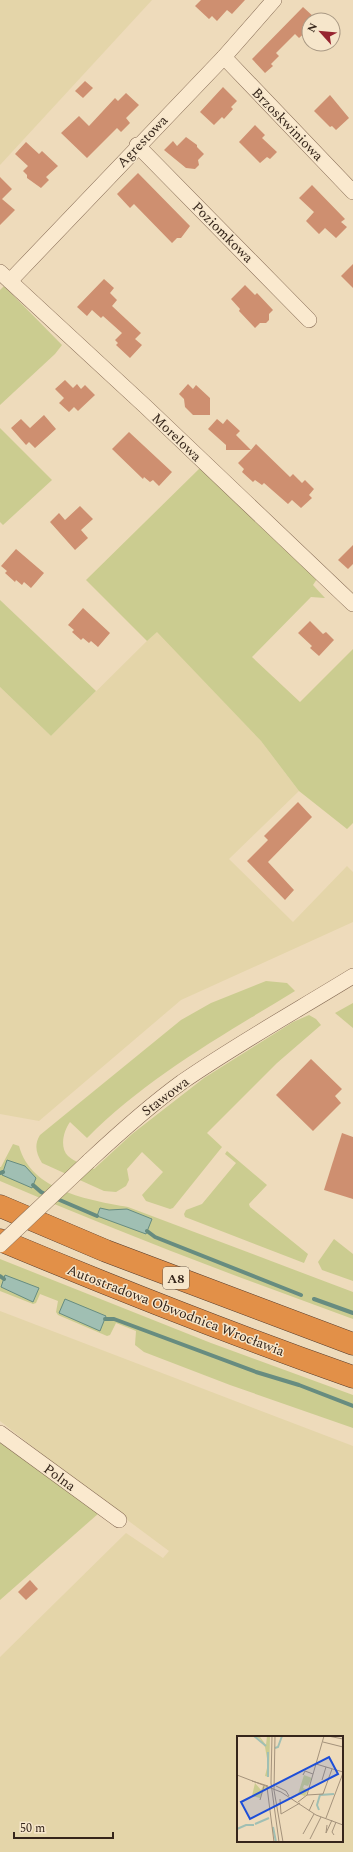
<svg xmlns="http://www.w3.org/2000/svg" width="353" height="1852" viewBox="0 0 353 1852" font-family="Spectral,serif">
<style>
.farmland{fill:#e4d5a9;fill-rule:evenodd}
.green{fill:#cbcc90}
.water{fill:#a0bfb3;stroke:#678c80}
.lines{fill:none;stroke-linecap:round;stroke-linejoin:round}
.stream{stroke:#678c80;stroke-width:4}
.building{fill:#ce8f70}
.minor-casing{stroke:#866b55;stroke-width:16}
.highway-casing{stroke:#53392a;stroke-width:23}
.minor{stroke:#fae9ce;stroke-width:15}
.highway{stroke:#e29048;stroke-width:22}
.minor-bridge-casing{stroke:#866b55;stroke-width:16;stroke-linecap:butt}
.minor-bridge{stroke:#fae9ce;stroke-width:15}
.labels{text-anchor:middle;stroke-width:3;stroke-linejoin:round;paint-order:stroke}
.shield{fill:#f6e6cb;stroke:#6f5f4f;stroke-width:1}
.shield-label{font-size:13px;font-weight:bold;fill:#35251a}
.street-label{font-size:14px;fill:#35251a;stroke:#f6e6cb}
.inset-river{fill:none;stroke:#a0bfb3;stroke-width:2}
.inset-road{fill:none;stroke:#a4927b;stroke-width:1}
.view{fill:#1d4ed8;fill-opacity:0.15;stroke:#1d4ed8;stroke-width:2}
.inset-edge{fill:none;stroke:#35251a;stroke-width:2}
</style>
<rect width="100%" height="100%" fill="#eedbbb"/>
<!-- farmland -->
<g class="farmland">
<polygon points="0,0 152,0 0,165"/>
<polygon points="157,631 261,741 299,791 229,859 293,922 347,866 353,872 353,922 181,1000 39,1121 0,1114 0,687 51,736"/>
<path d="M0,1311l353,135v406h-353v-195l126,-124 37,25 6,-7 -78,-58 -91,-72zM238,1737h104v104h-104z"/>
</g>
<!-- green -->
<g class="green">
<polygon points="4,286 62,345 55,354 0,405 0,290"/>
<polygon points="0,428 52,480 3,525 0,522"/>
<polygon points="200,468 317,579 313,585 325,598 311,597 252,657 300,702 353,649 353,823 347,829 299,791 261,741 157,632 147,641 86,580"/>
<polygon points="0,600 96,691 51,736 0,687"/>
<path d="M266,981l21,2 8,8c-72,44 -149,87 -208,147l-17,-16c-6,8 -11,25 -2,34 6,6 18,9 26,13l38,-35 72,-56 89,-56 16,-7 7,4 5,6 -44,38 -70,70 15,14 -49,61 -3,1 -24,-8 -4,-6 21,-23 -21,-20 -15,17 2,11 -3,6 -10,6 -12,-1 -62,-28c-6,-10 -8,-18 -2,-28l141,-115 30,-17z"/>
<polygon points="353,1003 353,1028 335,1013"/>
<path d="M13,1144l6,2c12,45 70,54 109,61l225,85v27c-119,-43 -237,-88 -353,-138v-14h1z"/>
<polygon points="227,1151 267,1185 249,1204 250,1207 308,1254 304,1263 185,1217 184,1214 186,1210 202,1204 236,1163 225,1154"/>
<polygon points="334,1239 353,1254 353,1281 322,1270 318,1262"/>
<polygon points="0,1259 211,1343 353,1395 353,1428 230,1385 144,1352 135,1345 136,1331 116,1323 110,1335 107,1336 58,1315 56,1312 58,1301 40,1294 36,1303 33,1304 0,1291"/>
<polygon points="0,1439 99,1513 0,1600"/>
</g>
<!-- water -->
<g class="water">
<polygon points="7,1160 25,1166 36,1178 32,1188 2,1175"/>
<polygon points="100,1208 109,1210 127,1209 152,1219 146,1234 97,1216"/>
<polygon points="5,1275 39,1288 33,1302 1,1287"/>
<polygon points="65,1299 106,1316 100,1331 59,1313"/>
</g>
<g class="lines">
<!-- stream -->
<g class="stream">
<polyline points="0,1173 3,1172"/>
<polyline points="33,1185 41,1192 47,1195"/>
<polyline points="55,1198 97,1216"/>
<polyline points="147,1231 155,1237 301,1295"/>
<polyline points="0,1276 4,1279"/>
<polyline points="314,1299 353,1313"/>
<polyline points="105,1319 114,1319 256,1372 299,1385 353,1406"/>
</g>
</g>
<!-- building -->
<g class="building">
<polygon points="201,0 245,0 232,14 227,10 217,21 212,16 209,19 195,6"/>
<polygon points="303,7 315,18 309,20 309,29 299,38 295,34 276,53 279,56 271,64 273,66 265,73 252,59"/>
<polygon points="85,81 93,88 83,98 75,91"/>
<polygon points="223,87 237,101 231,107 233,109 224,119 222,117 214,125 200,112"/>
<polygon points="126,93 139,105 126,118 130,123 121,132 117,128 87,158 61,133 79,116 89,126 115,98 118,101"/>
<polygon points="330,95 349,118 336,130 332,126 330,127 314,111"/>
<polygon points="255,125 265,135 262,138 277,152 270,159 267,157 260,163 239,142"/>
<polygon points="186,137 197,145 197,147 204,154 198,160 199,165 195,169 186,168 164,150 173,141 177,146"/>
<polygon points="26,142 39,154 42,151 58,166 46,177 49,180 41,188 27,178 27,175 23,171 28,166 15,154"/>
<polygon points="138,173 190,226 181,238 177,238 172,243 134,204 130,208 117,194"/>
<polygon points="0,177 12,189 2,199 15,210 0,225"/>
<polygon points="312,185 345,219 341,222 347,227 336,238 325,228 319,234 306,221 314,212 299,198"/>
<polygon points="353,264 353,288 341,276"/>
<polygon points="104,279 114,288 110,293 117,300 112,306 141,333 135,339 142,345 130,358 116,345 118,343 115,340 122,333 103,316 101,318 92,310 87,316 77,307"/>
<polygon points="245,285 255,295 257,293 273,310 269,314 269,320 266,323 260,323 255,328 239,311 240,309 231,299"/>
<polygon points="65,380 73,388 77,384 81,389 85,385 95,395 78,411 74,407 69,412 59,403 64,398 55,389"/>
<polygon points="188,384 193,389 196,385 210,398 210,415 193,415 185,407 184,399 179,394"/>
<polygon points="44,415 56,429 35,448 29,442 26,445 11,428 21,419 30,428"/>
<polygon points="217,419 223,424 227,419 240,431 236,435 251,450 256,444 290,477 293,474 302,483 305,480 314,489 309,495 312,498 301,508 292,500 288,504 264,483 262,485 255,480 253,482 242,472 244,469 238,463 251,450 226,450 226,445 208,429"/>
<polygon points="129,432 172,472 159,486 153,480 150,482 144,477 143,479 112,449"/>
<polygon points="80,506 93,519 81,530 88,538 75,550 50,522 59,513 65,520"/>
<polygon points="353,545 353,564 348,569 338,560"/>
<polygon points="16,549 44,573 31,588 24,582 22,585 16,580 15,582 5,573 7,571 1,566"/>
<polygon points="83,608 110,633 98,647 91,641 89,643 83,638 81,640 72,632 74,630 68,625"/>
<polygon points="310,621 323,634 326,632 334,640 319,656 310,648 312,646 298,633"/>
<polygon points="298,802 312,817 268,862 294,890 285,900 247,861 268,840 264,836"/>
<polygon points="311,1059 342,1089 335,1096 341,1103 313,1131 276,1095"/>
<polygon points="342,1133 353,1137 353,1199 324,1190"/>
<polygon points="30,1580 38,1589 26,1600 18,1592"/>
</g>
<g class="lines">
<!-- minor casing -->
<g class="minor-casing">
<g id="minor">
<polyline points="224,57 353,192"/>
<polyline points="137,145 309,320"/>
<polyline points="0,272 146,407 353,604"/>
<polyline points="10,281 224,57 274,0"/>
<path d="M89,1161c30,-28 60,-55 93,-79 55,-38 114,-71 171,-106"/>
<polyline points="0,1433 119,1520"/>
</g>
</g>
<!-- highway casing -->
<g class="highway-casing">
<g id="highway">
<polyline points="0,1206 106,1251 353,1344"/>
<path d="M0,1240c117,49 234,95 353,137"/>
</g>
</g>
<!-- minor -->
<use href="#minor" class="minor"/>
<!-- highway -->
<use href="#highway" class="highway"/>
<!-- minor-bridge casing -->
<g class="minor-bridge-casing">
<polyline id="minor-bridge" points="0,1245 89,1161"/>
</g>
<!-- minor-bridge -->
<use href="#minor-bridge" class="minor-bridge"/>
</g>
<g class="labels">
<!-- shield labels -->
<rect class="shield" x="163" y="1267" width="26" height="22" rx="3"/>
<g class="shield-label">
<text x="176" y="1283">A8</text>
</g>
<!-- street labels -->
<g class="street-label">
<text transform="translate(288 124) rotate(46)" y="5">Brzoskwiniowa</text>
<text transform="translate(142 141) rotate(-46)" y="5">Agrestowa</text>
<text transform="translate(223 232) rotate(45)" y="5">Poziomkowa</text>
<text transform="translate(177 437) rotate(44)" y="5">Morelowa</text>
<text transform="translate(165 1096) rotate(-37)" y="5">Stawowa</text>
<text transform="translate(176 1310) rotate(21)" y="5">Autostradowa Obwodnica Wrocławia</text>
<text transform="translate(60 1477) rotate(36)" y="5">Polna</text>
</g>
</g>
<!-- overview -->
<g transform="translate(237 1736)">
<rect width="106" height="106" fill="#eedbbb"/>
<path d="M15,0l8,1 6,8 1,-9h3l-1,41 -4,-1 3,-12 -3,-17 -5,-8zM67,39l8,3 -4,8 -4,-1 -1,3 5,2 -3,6 -7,-2zM18,47l6,7 2,-4 4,2 -4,1 -3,9 -8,-2z" fill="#cbcc90"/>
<path class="inset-river" d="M17,0l12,10M38,12l3,-1 4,-11M31,16v25M82,74l-2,-5 3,-10 14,-1M18,88l14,-6M36,91l3,15M0,93l9,-4h8"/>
<path class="inset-road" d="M35,0l-1,47 8,59M38,0l-1,54 9,52M91,0l15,3M86,6l20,5M79,28l27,8M0,39l44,17 35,23 27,10M66,39l2,-4 8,3M85,44l4,-13M15,45l16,5M39,50l10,5 3,5M30,51l7,55M70,59l16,-1 9,-25M43,63l1,15 19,-11M23,64l4,-14M61,66l9,-7 17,-59M72,75l5,-11M89,82l17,-45M90,89l-1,8 6,-13M66,98l11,-20M97,99l-2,-3 4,-10M73,103l11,-22"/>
<path class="view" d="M92,21l9,17 -88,45 -9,-17z"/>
<rect width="106" height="106" class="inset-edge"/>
</g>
<!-- north arrow -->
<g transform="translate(321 32) rotate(297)"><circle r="19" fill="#f6e6cb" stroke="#a99984"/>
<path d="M0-3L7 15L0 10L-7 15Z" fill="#96242f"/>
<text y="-6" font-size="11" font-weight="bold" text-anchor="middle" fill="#35251a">N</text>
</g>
<!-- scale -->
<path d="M14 1832v6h99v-6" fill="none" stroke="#35251a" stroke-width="2"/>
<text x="20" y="1832" font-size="12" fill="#35251a" stroke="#f6e6cb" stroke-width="3" paint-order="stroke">50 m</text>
</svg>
